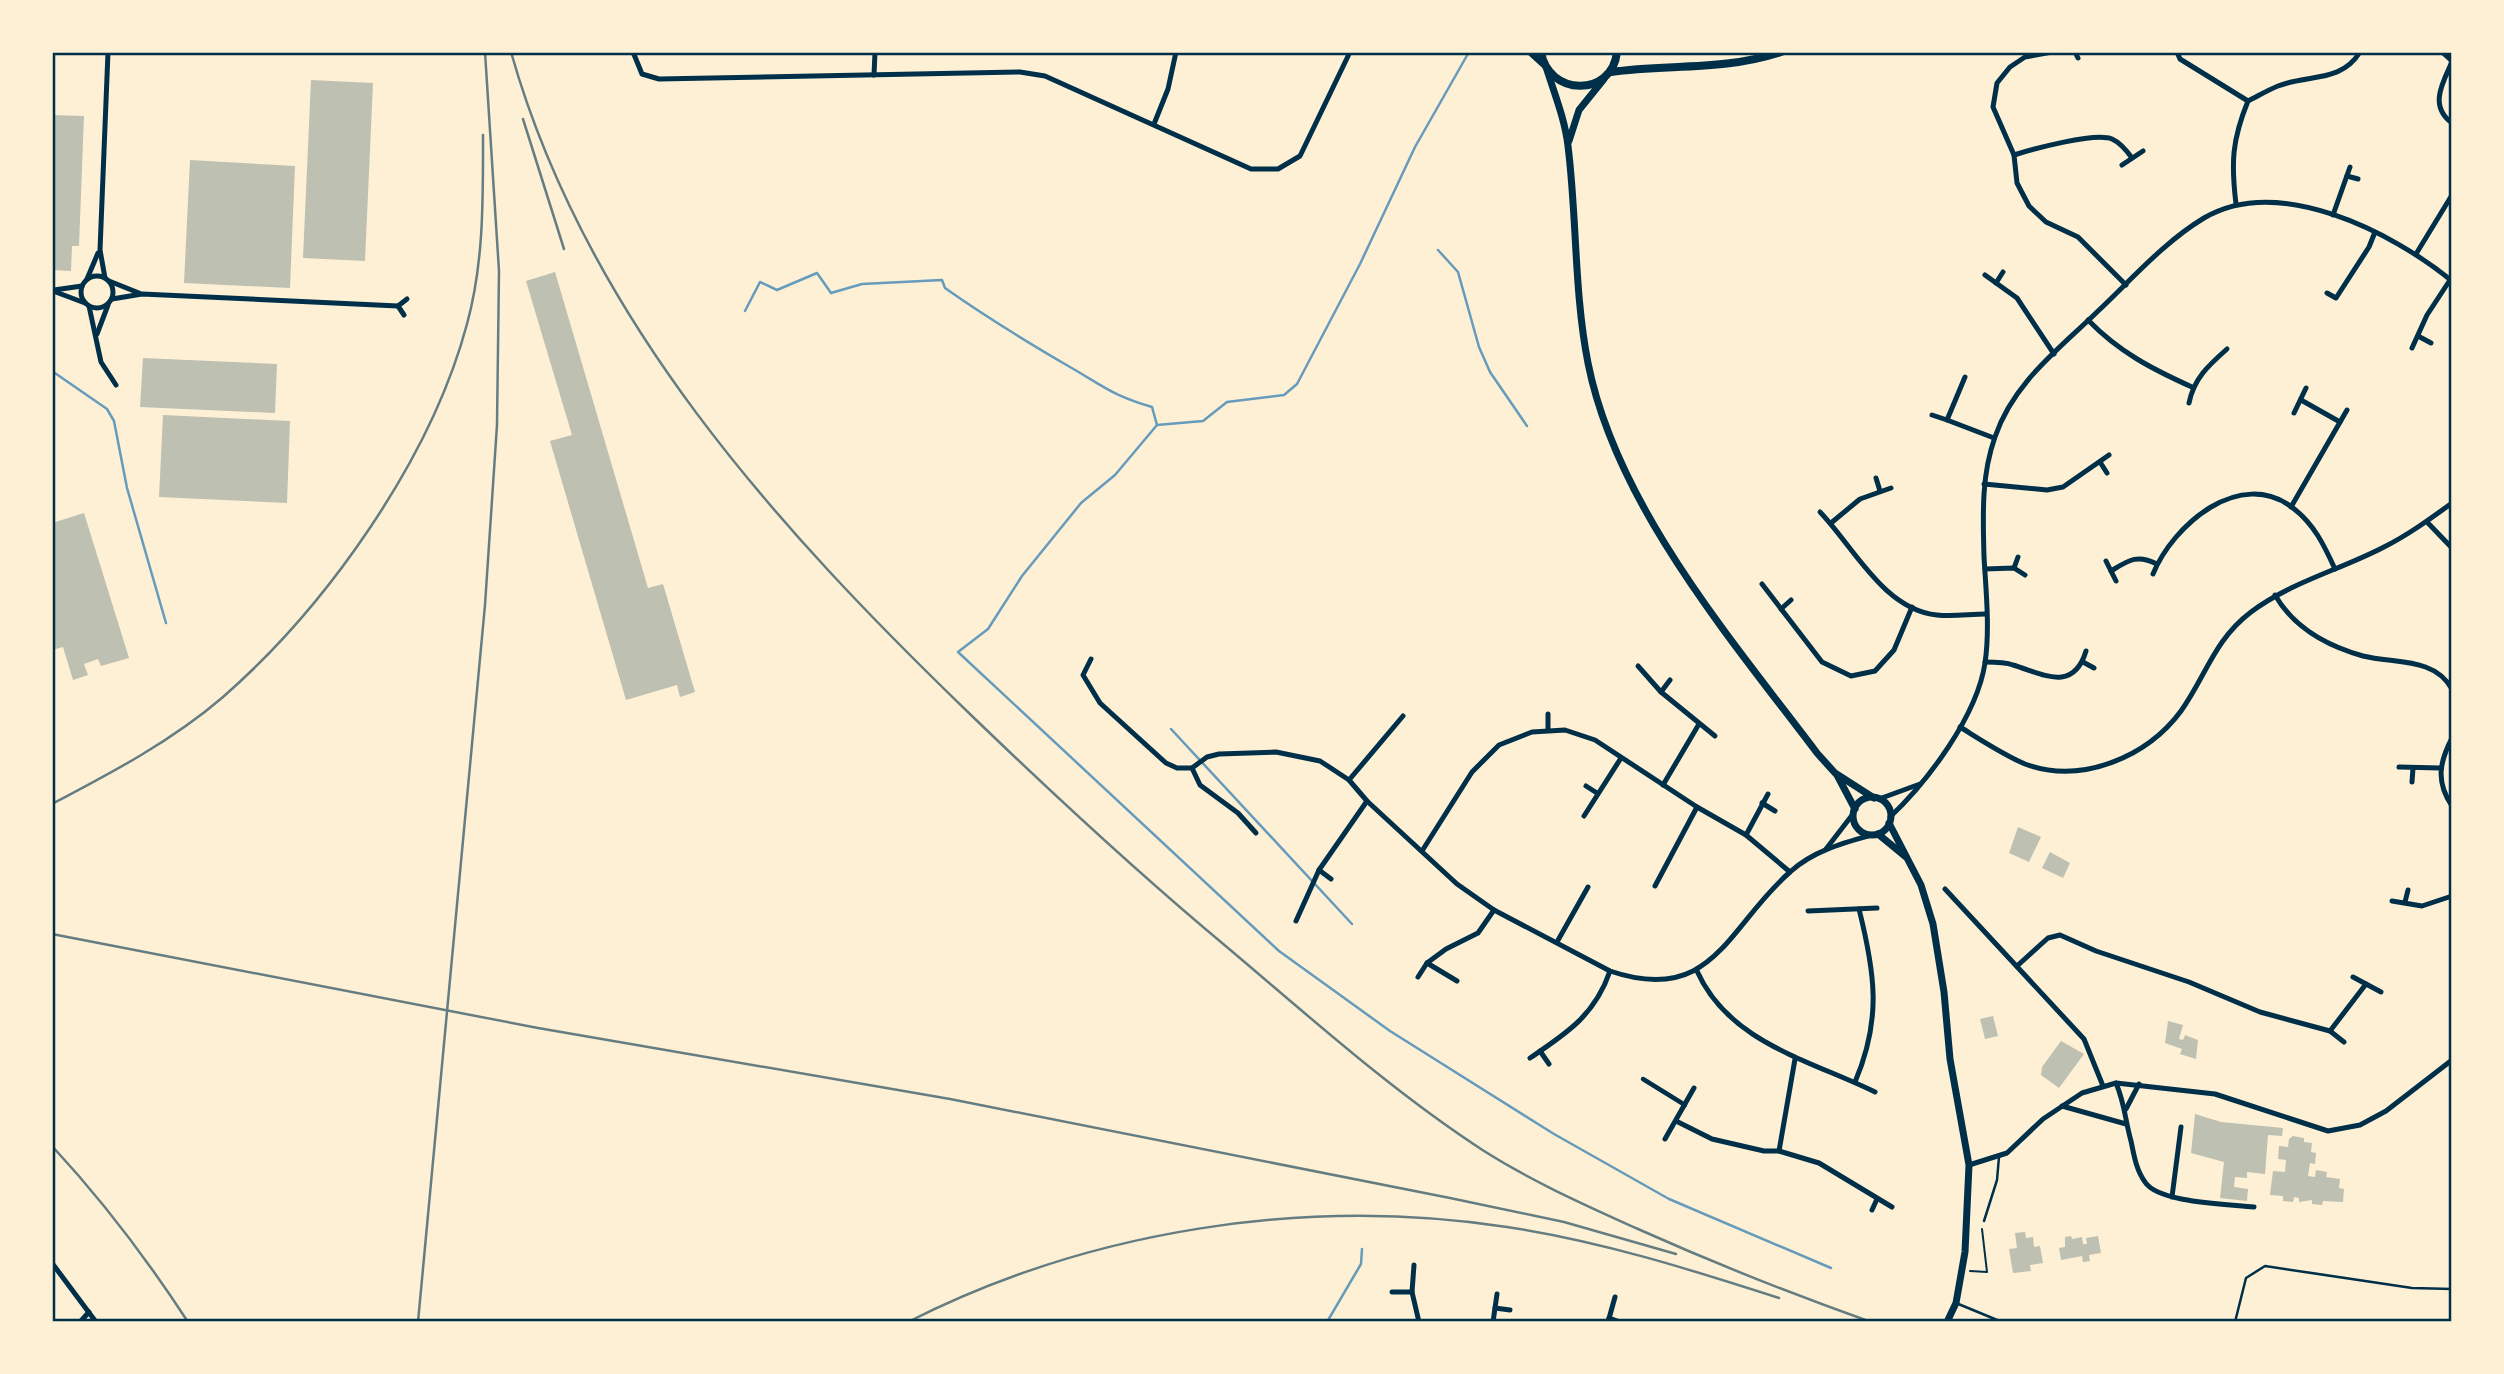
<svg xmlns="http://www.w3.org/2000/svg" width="2504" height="1374" viewBox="0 0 2504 1374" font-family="'Archivo Narrow',sans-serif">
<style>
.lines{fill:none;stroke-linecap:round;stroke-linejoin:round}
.stream{stroke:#669bbc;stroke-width:2.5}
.building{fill:#bec0b2}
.path{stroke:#003049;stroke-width:2}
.service{stroke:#003049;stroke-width:2.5}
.pedestrian{stroke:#003049;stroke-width:4.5}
.minor{stroke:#003049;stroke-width:5}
.tertiary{stroke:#003049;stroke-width:7}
.secondary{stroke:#003049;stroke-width:8}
.rail{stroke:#657d81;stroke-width:2.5}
.neatline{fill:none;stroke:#003049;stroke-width:2.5}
</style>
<rect width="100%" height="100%" fill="#fdf0d5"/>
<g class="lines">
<!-- stream -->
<g class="stream">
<polyline points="1469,52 1415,147 1360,264 1297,384 1284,395 1227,402 1203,421 1157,425 1115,475 1081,503 1022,576 988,629 958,652 1279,951 1390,1031 1554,1134 1669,1199 1831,1268"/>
<polyline points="1438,250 1458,272 1479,347 1490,372 1527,426"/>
<path d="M745,311l15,-29 17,8 40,-17 14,20 31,-9 80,-4 3,8c41,29 82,54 125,79 33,19 43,29 82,40l5,18"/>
<polyline points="52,371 107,409 114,421 127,488 166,623"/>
<polyline points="1171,729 1352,924"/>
<polyline points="1327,1322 1361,1264 1362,1249"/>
</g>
</g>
<!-- building -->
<g class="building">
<polygon points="311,80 373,83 365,261 303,258"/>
<polygon points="52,115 84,116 79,246 72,246 71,271 52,270"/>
<polygon points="190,160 295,166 290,288 184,283"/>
<polygon points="555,272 648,588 663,584 695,692 680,697 677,685 626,700 550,441 572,435 526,281"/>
<polygon points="143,358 277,364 275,413 140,407"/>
<polygon points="163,415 290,421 287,503 159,497"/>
<polygon points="84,513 129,658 101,666 98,659 84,664 88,675 73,680 63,647 52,650 52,523"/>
<polygon points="2018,827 2041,837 2029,862 2009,853"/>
<polygon points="2050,852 2070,863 2063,878 2042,868"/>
<polygon points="1993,1016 1998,1036 1985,1039 1980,1019"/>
<polygon points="2168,1021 2183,1025 2179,1039 2183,1040 2185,1035 2198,1040 2196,1059 2180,1054 2182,1049 2165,1043"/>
<polygon points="2061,1041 2084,1054 2059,1088 2041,1075 2042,1067"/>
<polygon points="2195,1114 2221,1122 2283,1128 2282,1136 2268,1135 2265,1174 2247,1172 2247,1178 2235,1177 2234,1187 2248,1189 2247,1201 2220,1198 2224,1162 2191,1153"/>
<polygon points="2293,1136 2304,1138 2304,1142 2312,1143 2311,1152 2316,1153 2315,1164 2310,1163 2308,1176 2315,1177 2316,1170 2327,1172 2326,1177 2340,1179 2339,1188 2344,1189 2343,1202 2323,1201 2322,1205 2312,1204 2312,1200 2299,1202 2299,1198 2294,1197 2293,1202 2283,1201 2283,1196 2270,1195 2273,1171 2285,1172 2286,1160 2278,1159 2279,1146 2288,1147 2289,1139"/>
<polygon points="2025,1232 2026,1238 2033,1237 2034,1247 2040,1246 2043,1263 2030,1265 2031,1271 2013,1273 2009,1249 2017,1248 2015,1233"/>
<polygon points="2071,1236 2072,1239 2082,1237 2083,1244 2087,1244 2086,1238 2098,1236 2101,1253 2089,1255 2090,1261 2083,1262 2082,1256 2061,1260 2059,1248 2065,1247 2065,1237"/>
</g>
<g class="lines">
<!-- path -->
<polyline class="path" points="1970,1271 1987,1272 1982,1229"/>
<!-- service -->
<g class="service">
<polyline points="1984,1221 1997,1180 1999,1157"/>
<polyline points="1956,1303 2002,1322"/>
<polyline points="2235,1322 2246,1278 2265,1266 2412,1288 2452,1289"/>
</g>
<!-- pedestrian -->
<polyline class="pedestrian" points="1643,1079 1685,1105"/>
<!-- minor -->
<g class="minor">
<polyline points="633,52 642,74 659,79 1020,72 1045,76 1251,169 1278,169 1300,156 1350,52"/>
<polyline points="2052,52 2025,57 2010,67 1997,83 1993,107 2014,155 2017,183 2029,206 2046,222 2078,237 2126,285"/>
<polyline points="2075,52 2078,58"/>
<polyline points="2177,52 2180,59 2248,101"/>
<polyline points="2442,52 2452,61"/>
<path d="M2452,62c-10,22 -23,44 0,61"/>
<polyline points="874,75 875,52"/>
<polyline points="1154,124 1168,89 1176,52"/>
<path d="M2014,155c19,-6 81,-23 98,-16 9,4 15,12 20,19"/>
<polyline points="2122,165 2143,151"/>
<polyline points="2347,176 2358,179"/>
<path d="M2236,204c-5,-41 -4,-64 12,-103 10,-5 20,-11 30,-15 30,-12 63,-3 82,-34"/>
<polyline points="2333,215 2350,167"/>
<polyline points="2416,254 2452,195"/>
<polyline points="1985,275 2017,298 2054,354"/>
<circle cx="97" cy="292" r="16"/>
<polyline points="105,278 100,250 108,52"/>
<polyline points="87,279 98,253"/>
<polyline points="109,281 139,293"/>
<polyline points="1996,283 2003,272"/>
<polyline points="54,290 82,286"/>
<polyline points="53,291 85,303"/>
<polyline points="2327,293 2336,298 2369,247 2375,232"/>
<polyline points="112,299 142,294 398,306"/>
<polyline points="89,306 101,362 116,385"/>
<polyline points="404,315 398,306 407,299"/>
<path d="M2088,320c31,32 64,49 104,67"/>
<polyline points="97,334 108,305"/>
<polyline points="2418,336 2431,343"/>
<polyline points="2412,348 2427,315 2450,280"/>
<polyline points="1965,377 1947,420 1994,438"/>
<polyline points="2301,400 2340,422"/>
<path d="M2189,403c5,-25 20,-38 38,-54"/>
<polyline points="2294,413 2306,388"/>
<polyline points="1932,415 1947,420"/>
<polyline points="2100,462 2107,473"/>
<polyline points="1876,478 1880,491"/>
<polyline points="1984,484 2047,490 2063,487 2109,455"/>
<polyline points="2291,507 2347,410"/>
<path d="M1820,512c33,34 64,98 117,103 16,2 33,-1 49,-1"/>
<polyline points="2427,522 2452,548"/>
<polyline points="1831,523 1860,499 1891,488"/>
<polyline points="2106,561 2116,581"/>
<polyline points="2014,568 2018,557"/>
<polyline points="1985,569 2014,568 2025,575"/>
<path d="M2111,571c18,-11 26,-17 46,-7"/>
<path d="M2153,574c20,-49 87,-107 140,-66 21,16 31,37 42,61"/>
<polyline points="1762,584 1822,662 1851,676 1875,671 1894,650 1912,607"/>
<path d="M2275,595c19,33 52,51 88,61 32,8 71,1 89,33"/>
<polyline points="1781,609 1791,600"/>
<path d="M1091,659l-8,16 17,28 66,60 11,5h15l15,-11 12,-3 57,-2 44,9 29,19 18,21 90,83 37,26 116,61c103,35 117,-44 180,-99 23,-21 53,-29 82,-37"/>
<path d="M1985,662c9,0 20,0 28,3 28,8 60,29 73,-14"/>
<polyline points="2083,662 2094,668"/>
<polyline points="1638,666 1661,692 1715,736"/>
<polyline points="1661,692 1670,680"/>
<polyline points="1548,714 1548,730"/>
<path d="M1960,727c21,13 42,27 65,37 56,21 122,-7 156,-53 25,-35 33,-71 70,-99 40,-30 89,-42 133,-65 24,-12 46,-28 68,-44"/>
<path d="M2452,738c-13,25 -16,44 0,68"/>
<polyline points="2399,767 2440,768"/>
<polyline points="1192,768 1200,785 1238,813 1256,833"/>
<polyline points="1349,780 1403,716"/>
<polyline points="2412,782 2413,768"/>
<polyline points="1663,785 1699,724"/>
<polyline points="1586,786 1597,793"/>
<polyline points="1879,799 1920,784"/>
<polyline points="1762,803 1775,811"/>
<polyline points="1584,816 1621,758"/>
<path d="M1890,817c38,-36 87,-101 95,-154 5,-34 1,-72 -1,-106 -1,-41 -3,-81 11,-120 18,-54 63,-87 102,-125 34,-32 67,-70 107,-94 75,-44 188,14 248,63"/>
<polyline points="1746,835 1768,794"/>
<polyline points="1826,849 1853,814"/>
<polyline points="1422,851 1472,772 1499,745 1532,732 1565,730 1595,740 1697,807 1746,835 1790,872"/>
<polyline points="1319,870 1331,879"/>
<polyline points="1655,886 1697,807"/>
<polyline points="1945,889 2084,1039 2103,1086"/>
<polyline points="2392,901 2422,906 2452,896"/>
<polyline points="2405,902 2408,890"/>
<polyline points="1808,911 1877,908"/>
<polyline points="1296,921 1319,870 1367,801"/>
<polyline points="1557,942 1588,887"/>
<polyline points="2017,966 2048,938 2060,935 2096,951 2189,982 2260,1012 2330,1031 2344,1042"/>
<path d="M1697,971c32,72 113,89 178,121"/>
<polyline points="1418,977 1427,963"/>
<polyline points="2353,977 2381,992"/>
<polyline points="1457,981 1427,963 1446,949 1478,933 1494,910"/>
<polyline points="2330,1031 2366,984"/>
<polyline points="1540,1051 1549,1064"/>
<path d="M1530,1058c37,-25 65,-43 80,-87"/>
<path d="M1855,1082c27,-63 20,-109 4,-173"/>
<path d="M2116,1083c9,21 9,37 15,58 3,14 5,29 14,41 13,21 84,22 109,25"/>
<polyline points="2062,1106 2126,1124"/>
<polyline points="2126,1109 2139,1084"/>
<polyline points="1676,1121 1712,1139 1764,1151 1779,1151 1819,1163 1892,1207"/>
<polyline points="1665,1139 1694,1088"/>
<polyline points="1779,1151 1795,1059"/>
<polyline points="1969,1165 2007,1153 2043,1119 2082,1093 2116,1083 2215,1094 2328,1131 2360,1125 2386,1111 2452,1060"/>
<polyline points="2172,1197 2181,1127"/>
<polyline points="1872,1210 1877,1199"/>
<polyline points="52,1263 96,1322"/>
<polyline points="1414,1265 1412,1292 1419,1322"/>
<polyline points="1392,1292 1412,1292"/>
<polyline points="1495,1308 1510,1310"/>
<polyline points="1609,1318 1620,1322"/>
<polyline points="80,1322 89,1312"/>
<polyline points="1493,1322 1497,1294"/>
<polyline points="1608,1322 1615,1297"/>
</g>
<!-- tertiary -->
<g class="tertiary">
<path d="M1547,70c8,25 18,50 21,76 9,72 6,146 20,217 28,142 143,276 229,390l18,20 39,25"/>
<polyline points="1569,141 1579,110 1604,79"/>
<polyline points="1837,775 1855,809"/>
<circle cx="1872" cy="816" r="19"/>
<polyline points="1889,823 1921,885 1933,924 1944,992 1950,1059 1969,1165 1965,1252 1956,1303 1947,1322"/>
<polyline points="1878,834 1906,857"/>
</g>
<!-- secondary -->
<g class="secondary">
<polyline points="1531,52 1543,63"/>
<path d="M1541,52c7,44 71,46 76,0"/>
<path d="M1611,72c57,-8 113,-1 170,-20"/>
</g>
<!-- rail -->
<g class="rail">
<path d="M511,52c75,266 267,477 461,664 83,80 167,158 256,232 83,70 165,144 256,203 49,31 101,54 154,78 76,34 154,65 233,93"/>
<polyline points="523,119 564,249"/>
<path d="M52,804c59,-31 120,-63 171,-107 104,-91 208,-238 244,-373 17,-62 16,-125 16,-189"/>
<polyline points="52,934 538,1028 950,1099 1450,1198 1564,1222 1676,1254"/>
<path d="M52,1146c51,55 95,113 136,176"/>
<polyline points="418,1322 485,605 497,425 499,271 485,52"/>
<path d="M908,1322c181,-92 399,-126 599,-95 93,14 182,42 272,71"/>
</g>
</g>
<!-- border -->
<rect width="2504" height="1374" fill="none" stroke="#fdf0d5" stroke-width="108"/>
<rect x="54" y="54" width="2396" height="1266" class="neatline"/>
</svg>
